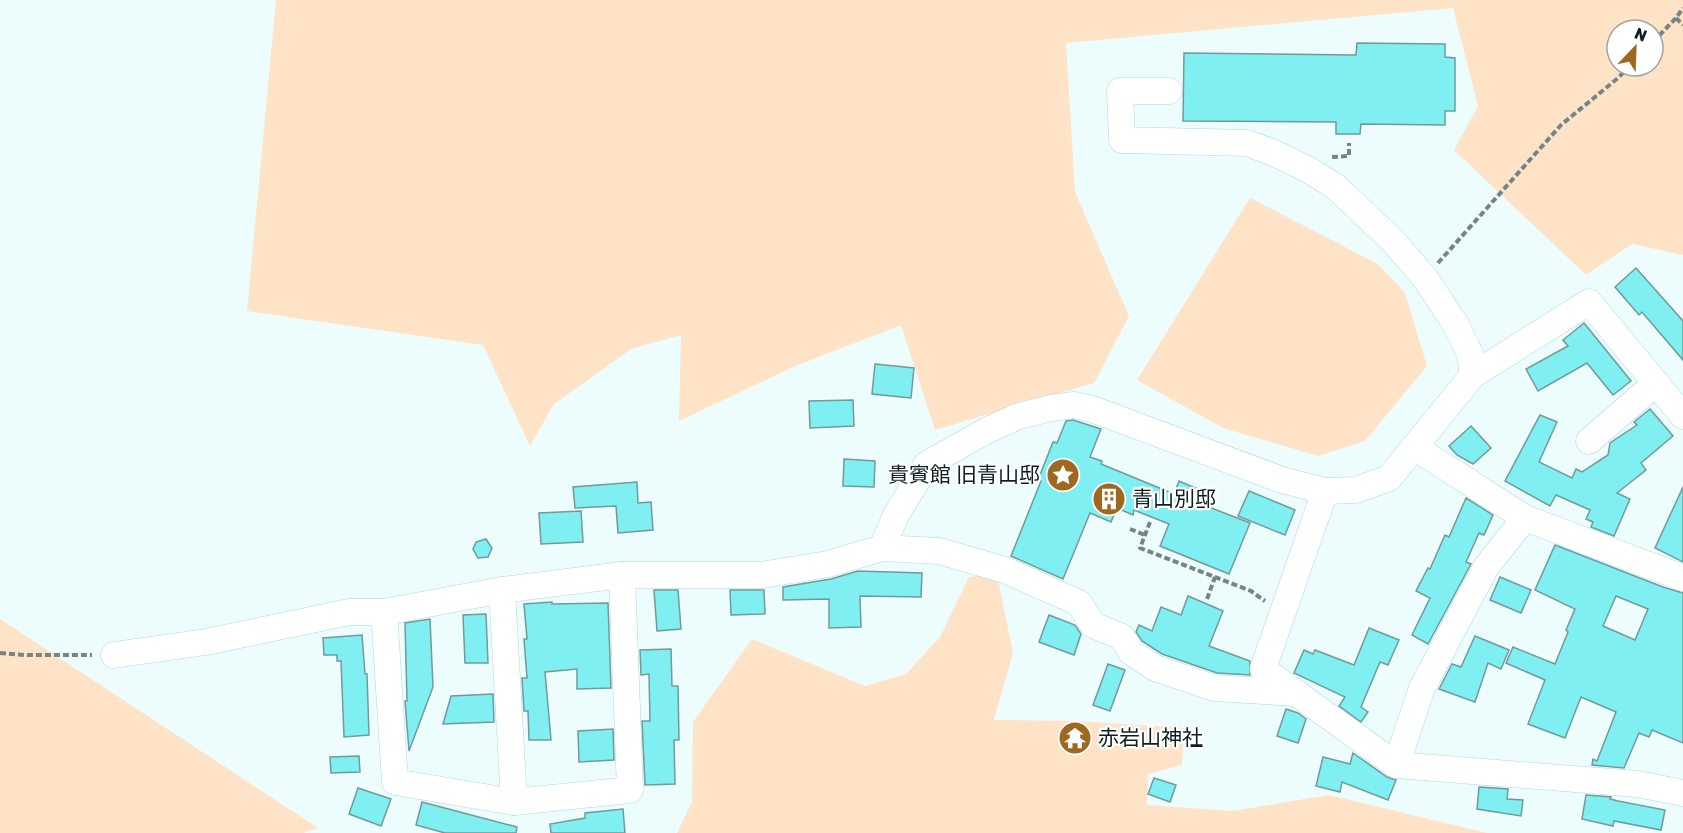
<svg xmlns="http://www.w3.org/2000/svg" width="1683" height="833" viewBox="0 0 1683 833" font-family="Rubik,'Noto Sans JP',sans-serif">
<style>
.green{fill:#fee3c6;fill-rule:evenodd}
.building{fill:#80eff2;stroke:#719a9b;stroke-width:1.5;fill-rule:evenodd}
.lines{fill:none;stroke-linecap:round;stroke-linejoin:round}
.minor-casing{stroke:#aed9da;stroke-width:27}
.path{stroke:#758586;stroke-width:4;stroke-dasharray:6 3;stroke-linecap:butt}
.minor{stroke:#fff;stroke-width:26}
.labels{text-anchor:middle;stroke-width:4.5;stroke-linejoin:round;paint-order:stroke}
.poi-label{font-size:21px;fill:#0e1e1f;stroke:#fff;text-anchor:start}
</style>
<rect width="100%" height="100%" fill="#edfdfe"/>
<!-- green -->
<g class="green">
<path d="M276,0h1407v255l-51,-11 -46,31 -132,-125 24,-44 -25,-98 -387,35 9,149 54,124 -35,67 -159,47 -34,-105 -108,42 -114,54 2,-86 -50,14 -77,55 -24,42 -47,-101 -236,-34zM1617,30h36v36h-36z"/>
<polygon points="1250,198 1378,264 1405,293 1427,366 1365,441 1318,456 1223,428 1137,380"/>
<polygon points="997,574 1013,653 994,720 1075,721 1184,728 1182,765 1148,774 1147,805 1233,811 1329,795 1487,833 677,833 692,802 693,722 752,639 865,686 906,674 940,637 969,577"/>
<polygon points="0,619 318,828 303,833 0,833"/>
</g>
<!-- building -->
<g class="building">
<polygon points="1357,43 1445,44 1445,57 1455,58 1455,111 1445,111 1445,125 1361,124 1360,134 1336,134 1336,122 1183,121 1184,53 1356,55"/>
<polygon points="1636,268 1683,321 1683,360 1642,312 1639,315 1615,287"/>
<polygon points="1584,323 1631,381 1613,395 1587,363 1538,391 1526,369 1568,346 1563,340"/>
<polygon points="875,364 914,368 911,398 872,394"/>
<polygon points="853,400 854,426 810,428 809,401"/>
<polygon points="1650,409 1673,436 1641,463 1646,470 1617,493 1630,499 1614,536 1591,527 1593,522 1586,519 1590,510 1556,495 1550,506 1505,481 1540,415 1557,422 1539,462 1572,478 1576,469 1582,472 1608,455 1610,443 1637,425 1634,422"/>
<polygon points="1073,420 1101,429 1090,457 1102,461 1101,464 1174,494 1179,481 1200,490 1196,502 1250,523 1229,574 1160,546 1169,524 1134,510 1133,515 1117,508 1111,522 1090,513 1063,579 1011,556 1041,481 1038,480 1053,442 1057,443 1066,421"/>
<polygon points="1471,426 1491,448 1473,464 1457,455 1449,446"/>
<polygon points="844,459 875,461 874,487 843,486"/>
<polygon points="637,482 638,503 651,502 653,530 618,533 616,506 575,508 573,487"/>
<polygon points="1683,487 1683,562 1655,548"/>
<polygon points="1249,491 1295,510 1285,535 1238,516"/>
<polygon points="1466,498 1493,515 1484,535 1479,533 1466,562 1471,564 1428,644 1412,635 1430,598 1416,591 1428,568 1430,569 1445,535 1449,537"/>
<polygon points="581,511 583,542 541,544 539,513"/>
<polygon points="486,539 492,548 488,557 478,558 473,549 476,542"/>
<path d="M1555,545l108,42 20,6v150l-31,-13 -3,7 -10,-4 -15,35 -32,-3 1,-6 4,2 19,-49 -35,-15 -16,41 -37,-14 17,-44 -39,-17 7,-16 42,17 13,-32 -2,-2 9,-21 -40,-19zM1616,596l32,13 -13,31 -32,-14z"/>
<polygon points="858,571 922,573 921,597 860,596 861,627 829,628 829,599 783,600 783,587 831,579"/>
<polygon points="1500,577 1531,590 1521,613 1490,600"/>
<polygon points="654,590 678,590 681,629 657,631"/>
<polygon points="730,590 764,590 765,614 731,615"/>
<polygon points="1188,596 1223,611 1209,646 1250,661 1250,675 1217,673 1162,654 1142,641 1136,632 1139,625 1152,631 1161,607 1181,615"/>
<polygon points="552,602 552,604 608,603 611,688 577,689 577,669 545,672 551,740 529,740 528,711 524,711 522,678 527,678 524,639 527,639 524,604"/>
<polygon points="486,614 488,663 465,663 463,615"/>
<polygon points="1049,615 1075,625 1081,634 1074,655 1039,642"/>
<polygon points="430,619 433,687 409,751 405,701 407,701 405,623"/>
<polygon points="1369,628 1399,640 1388,665 1380,662 1361,707 1368,712 1361,722 1339,706 1345,697 1294,673 1304,650 1313,654 1315,650 1354,665"/>
<polygon points="362,635 365,674 367,674 369,735 344,737 341,661 337,661 337,655 324,655 323,638"/>
<polygon points="1475,636 1509,650 1501,669 1488,663 1475,702 1439,689 1452,664 1461,667"/>
<polygon points="671,649 672,686 678,686 679,740 674,740 675,784 645,785 642,721 650,721 649,674 641,675 640,650"/>
<polygon points="1108,664 1125,670 1110,711 1093,705"/>
<polygon points="493,694 494,722 443,724 451,696"/>
<polygon points="1286,709 1298,713 1306,719 1298,743 1277,736"/>
<polygon points="613,729 614,760 579,762 578,731"/>
<polygon points="1353,753 1387,777 1396,780 1388,800 1342,782 1340,792 1316,786 1323,757 1350,764"/>
<polygon points="359,756 360,772 331,773 330,757"/>
<polygon points="1154,778 1176,785 1170,802 1148,794"/>
<polygon points="1479,787 1508,789 1507,799 1523,800 1521,816 1477,809"/>
<polygon points="358,788 391,799 381,826 349,814"/>
<polygon points="1586,795 1611,797 1610,799 1618,801 1665,810 1661,830 1614,821 1613,826 1582,819"/>
<polygon points="422,802 517,827 516,833 445,833 416,825"/>
<polygon points="623,809 625,833 551,833 550,824 585,818 585,813"/>
</g>
<g class="lines">
<!-- minor casing -->
<g class="minor-casing">
<g id="minor">
<polyline points="1169,91 1120,91 1122,140 1247,143 1274,153 1309,170 1336,187 1393,241 1425,278 1456,325 1470,354 1473,375"/>
<polyline points="1589,441 1656,383"/>
<polyline points="1414,447 1525,518 1683,578"/>
<polyline points="1325,491 1263,669 1396,765 1638,784 1683,793"/>
<polyline points="882,548 939,551 1005,570 1079,603 1093,625 1122,637 1131,652 1155,668 1214,688 1296,693"/>
<polyline points="502,590 514,802"/>
<polyline points="384,612 395,782 514,802 630,790 622,575"/>
<polyline points="114,655 206,642 349,612 384,612 502,590 622,575 762,575 828,564 882,548 896,515 927,464 986,431 1016,417 1051,408 1074,405 1092,409 1282,480 1325,491 1356,490 1389,478 1473,375 1589,302 1683,416"/>
<polyline points="1396,765 1422,688 1486,567 1525,518"/>
</g>
</g>
<!-- path -->
<g class="path">
<polyline points="1676,18 1683,25"/>
<polyline points="1653,42 1676,18 1683,8"/>
<polyline points="1332,157 1349,156 1349,143"/>
<polyline points="1438,263 1561,125 1618,78 1630,66"/>
<polyline points="1150,522 1140,548 1251,591 1265,601"/>
<polyline points="1130,529 1145,535"/>
<polyline points="1207,599 1215,577"/>
<polyline points="0,653 24,655 92,655"/>
</g>
<!-- minor -->
<use href="#minor" class="minor"/>
</g>
<!-- icons -->
<defs>
<g id="sight-disc" transform="scale(1.725)"><circle r="9.5" fill="#9e6821" stroke="#fff"/><path d="M0-6L1.8-2.2L6-1.7L2.9 1.2L3.7 5.4L0 3.3L-3.7 5.4L-2.9 1.2L-6-1.7L-1.8-2.2Z" fill="#fff"/></g>
<g id="building-disc" transform="scale(1.725)"><circle r="9.5" fill="#9e6821" stroke="#fff"/><path d="M-4-6H4V6H1V3H-1V6H-4ZM-2.5-4.3h1.7v1.8h-1.7ZM.8-4.3h1.7v1.8H.8ZM-2.5-1h1.7V.8h-1.7ZM.8-1h1.7V.8H.8Z" fill="#fff"/></g>
<g id="temple-disc" transform="scale(1.725)"><circle r="9.5" fill="#9e6821" stroke="#fff"/><path d="M0-6L5-2H3V0L6.5 2.5H4V6H1.5V3h-3V6H-4V2.5H-6.5L-3 0V-2H-5Z" fill="#fff"/></g>
</defs>
<g fill-rule="evenodd">
<use href="#sight-disc" x="1063" y="475"/>
<use href="#building-disc" x="1109" y="499"/>
<use href="#temple-disc" x="1075" y="738"/>
</g>
<g class="labels">
<!-- poi labels -->
<g class="poi-label">
<text x="1040" y="482" text-anchor="end">貴賓館 旧青山邸</text>
<text x="1132" y="506">青山別邸</text>
<text x="1098" y="745">赤岩山神社</text>
</g>
</g>
<!-- north arrow -->
<g transform="translate(1635 48) rotate(23)"><circle r="28" fill="#ffffff" stroke="#9fa5a5" stroke-width="1.5"/>
<path d="M0-4.5L10 22L0 15L-10 22Z" fill="#9e6821"/>
<text y="-9" font-size="16" font-weight="bold" text-anchor="middle" fill="#0e1e1f">N</text>
</g>
</svg>
